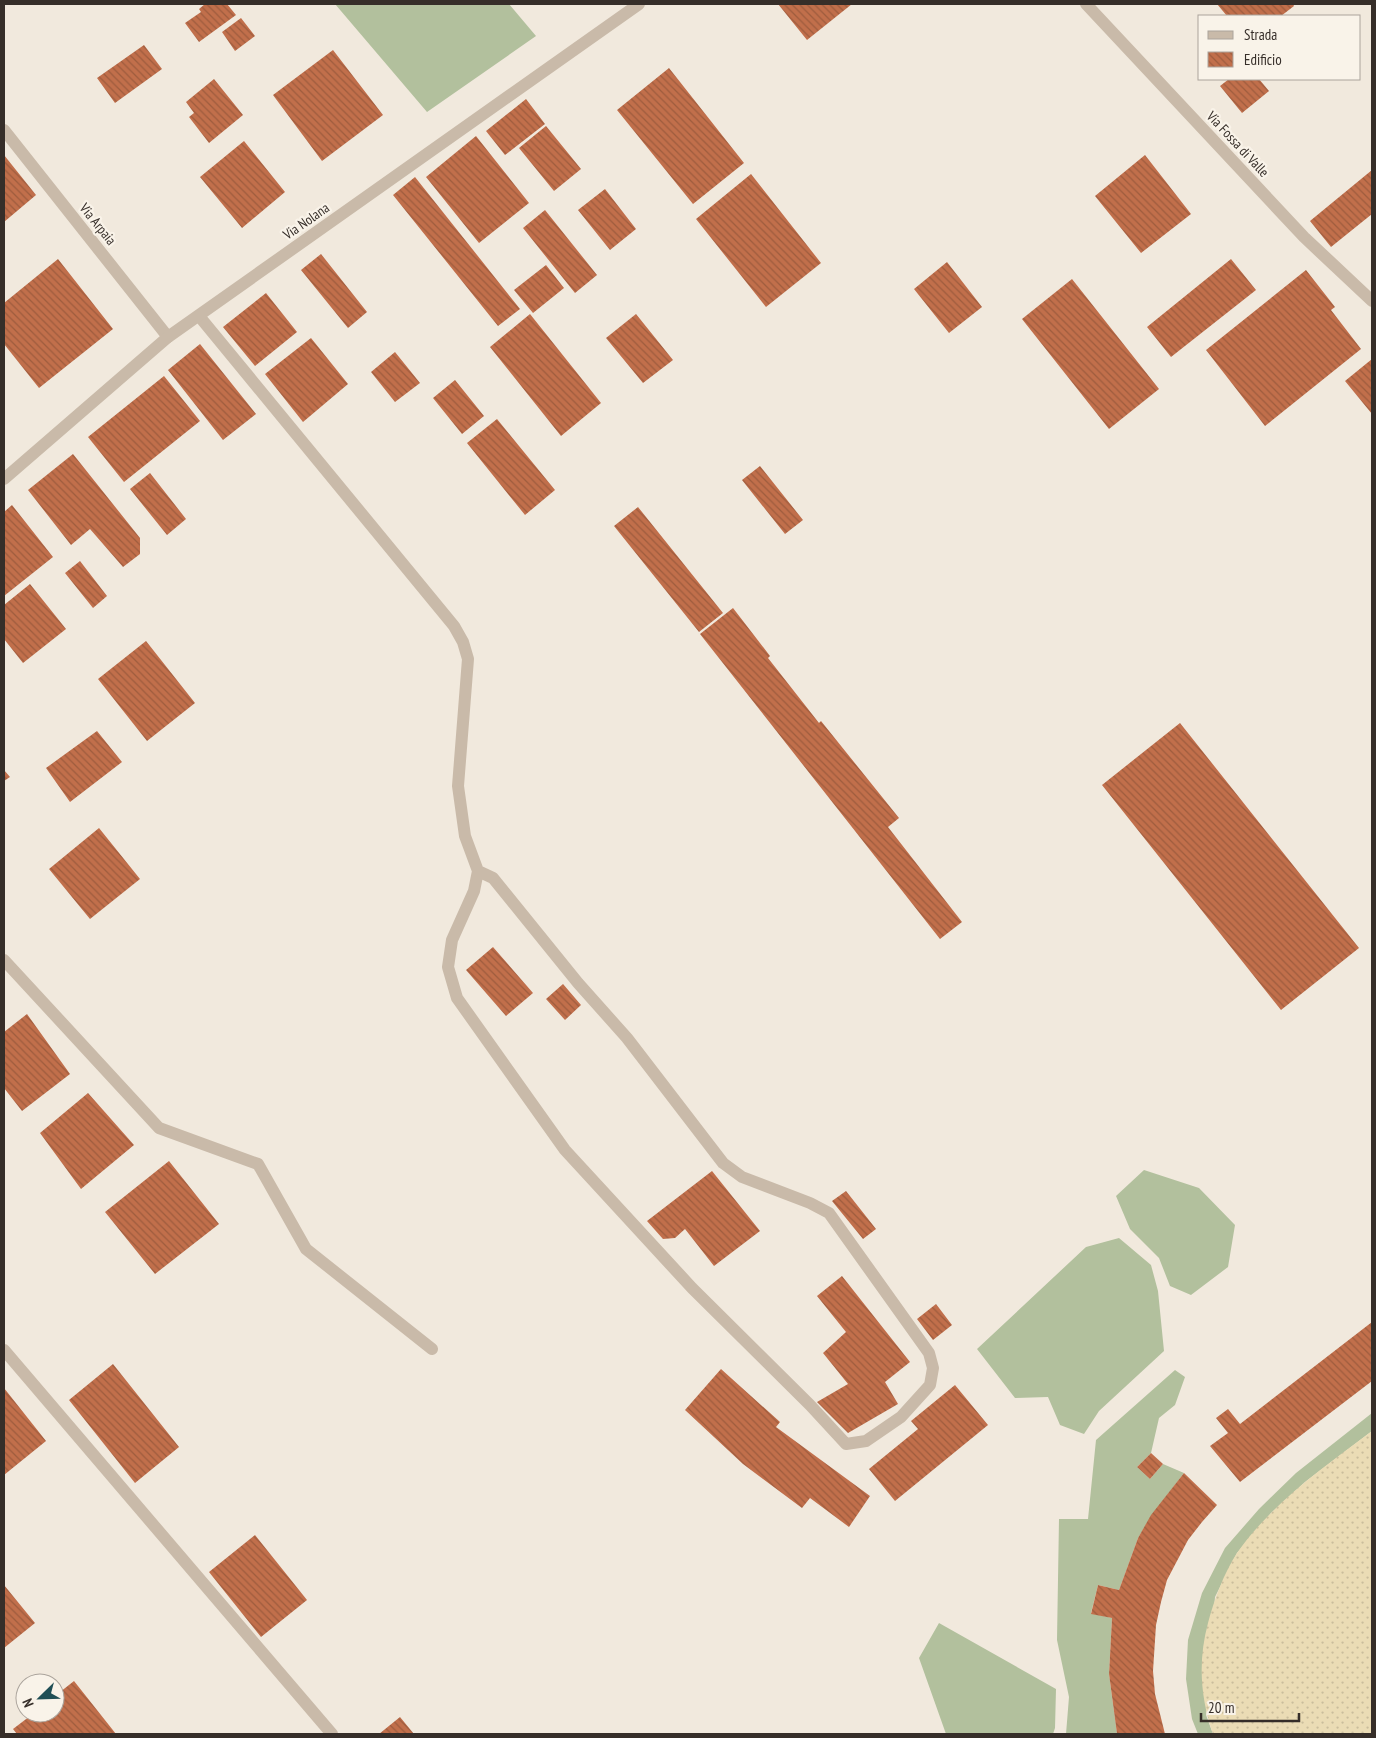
<svg xmlns="http://www.w3.org/2000/svg" width="1376" height="1738" viewBox="0 0 1376 1738" font-family="'PT Sans Narrow',sans-serif">
  <style>
    .grass { fill: #b2c09d }
    .sand { fill: url(#sand-dots) }
    .building { fill: url(#building-back-hatch) }
    .lines { fill: none; stroke-linecap: round; stroke-linejoin: round }
    .minor { stroke: #c9baa9; stroke-width: 12 }
    .tertiary { stroke: #c9baa9; stroke-width: 12 }
    .labels { text-anchor: middle; dominant-baseline: central; stroke-width: 4.5; stroke-linejoin: round; paint-order: stroke }
    .street-label { font-size: 14px; fill: #362e29; stroke: #f9f3e9 }
  </style>
  <defs>
    <pattern id="sand-dots" width="8" height="8" patternUnits="userSpaceOnUse" patternTransform="scale(1.25)"><rect width="8" height="8" fill="#ebdcb5"/><path d="M2 2h.1M6 6h.1" fill="none" stroke="#cabd9c" stroke-width="1.8" stroke-linecap="round"/></pattern>
    <pattern id="building-back-hatch" width="6" height="6" patternUnits="userSpaceOnUse" patternTransform="scale(1.25)"><rect width="6" height="6" fill="#c16f4b"/><path d="M-1 5l2 2M0 0l6 6M5-1l2 2" fill="none" stroke="#9e5c3e"/></pattern>
  </defs>
  <rect width="100%" height="100%" fill="#f1e9dd"/>
  <!-- grass -->
  <path class="grass" d="M335,4H509L536,36L427,112Z
    M1144,1170L1199,1188L1235,1225L1228,1267L1191,1295L1170,1286L1159,1258L1130,1229L1116,1196Z
    M1119,1238L1151,1265L1158,1291L1164,1351L1099,1411L1084,1434L1060,1425L1048,1397L1015,1398L977,1349L1086,1247Z
    M1175,1370L1185,1377L1175,1405L1159,1418L1151,1453L1137,1467L1150,1479L1163,1464L1184,1473L1152,1515L1138,1538L1119,1590L1098,1585L1091,1613L1112,1618L1109,1674L1117,1734H1066L1069,1697L1057,1640L1059,1519H1088L1096,1440Z
    M1372,1413V1431L1305,1482L1271,1513L1237,1553L1215,1597L1206,1715L1213,1734H1198L1192,1719L1186,1679L1188,1640L1202,1593L1225,1548L1259,1509L1296,1473Z
    M939,1623L1056,1689L1055,1728L1053,1734H946L919,1658Z"/>
  <!-- sand -->
  <path class="sand" d="M1372,1431V1734H1213C1200,1697 1198,1660 1208,1623C1214,1600 1224,1573 1237,1553C1272,1503 1324,1467 1372,1431Z"/>
  <!-- building -->
  <path class="building" d="M205,4H227L236,15L199,42L185,23L201,12L199,9Z
    M778,4H852L807,40Z
    M1217,4H1293L1294,6L1281,16H1227Z
    M241,18L255,36L235,51L222,32Z
    M144,45L162,69L115,103L97,78Z
    M333,50L383,115L322,161L273,95Z
    M669,68L744,163L693,204L617,110Z
    M214,79L243,115L209,143L189,117L194,113L186,102Z
    M1229,79H1259L1269,91L1242,113L1220,86Z
    M526,99L545,124L505,155L486,131Z
    M546,126L581,169L554,191L519,148Z
    M476,136L529,203L479,243L426,177Z
    M244,141L285,192L242,228L200,177Z
    M4,155L36,195L4,222Z
    M1145,155L1191,214L1141,253L1095,196Z
    M1372,170V214L1331,247L1310,221Z
    M751,174L821,263L766,307L696,219Z
    M415,177L520,309L498,326L393,195Z
    M605,189L636,229L610,250L578,210Z
    M545,210L597,275L575,293L523,228Z
    M321,254L367,312L348,328L301,270Z
    M58,259L113,329L39,388L4,344V303Z
    M1231,259L1256,290L1171,357L1147,327Z
    M947,262L982,307L949,333L914,289Z
    M546,265L564,288L533,313L514,290Z
    M1306,270L1335,307L1331,310L1361,349L1265,426L1206,350Z
    M1072,279L1159,389L1109,429L1022,319Z
    M266,293L297,332L255,366L223,327Z
    M530,314L601,403L561,436L490,347Z
    M636,314L673,360L643,383L606,338Z
    M311,338L348,384L303,422L265,374Z
    M200,344L256,414L223,440L168,370Z
    M395,352L420,383L395,402L371,372Z
    M1372,359V414L1345,381Z
    M164,376L200,421L124,482L88,437Z
    M455,380L484,416L462,434L433,398Z
    M497,419L555,490L525,515L467,443Z
    M73,454L140,538V554L123,567L90,529L71,545L28,490Z
    M760,466L803,520L785,534L742,480Z
    M150,473L186,519L167,535L130,489Z
    M12,505L53,557L4,596V512Z
    M638,507L723,613L699,632L614,526Z
    M80,561L107,596L93,608L65,573Z
    M30,584L66,629L23,663L4,639V605Z
    M733,608L770,656L768,658L819,723L821,721L899,818L888,827L962,922L940,939L700,634Z
    M146,641L195,703L147,741L98,679Z
    M1180,723L1359,948L1281,1010L1102,785Z
    M97,731L122,762L70,802L46,768Z
    M4,770L10,777L4,781Z
    M99,828L140,879L90,919L49,869Z
    M493,947L533,993L506,1016L466,970Z
    M563,984L581,1005L565,1020L546,999Z
    M27,1014L70,1074L22,1111L4,1088V1032Z
    M88,1093L134,1145L81,1189L40,1133Z
    M169,1161L219,1224L155,1274L105,1212Z
    M712,1171L760,1231L714,1266L685,1229L675,1238L663,1239L647,1221Z
    M846,1191L876,1229L863,1239L832,1201Z
    M842,1276L910,1362L885,1382L898,1404L848,1433L817,1402L848,1384L823,1353L846,1332L817,1296Z
    M936,1304L952,1325L933,1340L917,1319Z
    M1372,1322V1381L1240,1482L1210,1446L1228,1433L1216,1418L1228,1409L1240,1424Z
    M113,1364L179,1447L135,1483L69,1400Z
    M721,1369L780,1422L776,1427L870,1496L849,1527L810,1498L802,1508L743,1464L685,1410Z
    M955,1385L988,1425L895,1501L869,1469L918,1429L911,1421Z
    M4,1388L46,1441L4,1475Z
    M1151,1453L1163,1464L1150,1479L1137,1467Z
    M1184,1473L1217,1505L1202,1522L1188,1540L1167,1580L1161,1602L1156,1625L1153,1671L1155,1694L1165,1734H1117L1109,1674L1112,1618L1091,1614L1098,1585L1119,1590L1138,1538L1151,1515Z
    M255,1535L307,1600L261,1637L209,1572Z
    M4,1585L35,1623L4,1648Z
    M74,1681L116,1734H17L13,1729L34,1713H55V1696Z
    M400,1717L414,1734H379Z"/>
  <g class="lines">
    <!-- minor -->
    <path class="minor" d="M1086,4L1304,237L1372,301
      M4,130L168,337
      M199,316L454,626L463,642L468,659L458,786L465,836L478,871L474,891L452,940L448,967L457,998L565,1150L692,1288L810,1405L846,1444L866,1441L901,1417L930,1385L933,1368L929,1353L829,1213L810,1203L742,1177L723,1163L627,1038L578,983L493,878L478,871
      M4,960L159,1128L258,1164L306,1249L432,1349
      M4,1350L332,1734"/>
    <!-- tertiary -->
    <path class="tertiary" d="M4,479L168,337L639,4"/>
  </g>
  <g class="labels">
    <!-- street labels -->
    <g class="street-label">
      <text transform="translate(1238 144) rotate(47)">Via Fossa di Valle</text>
      <text transform="translate(306 221) rotate(-35)">Via Nolana</text>
      <text transform="translate(98 224) rotate(51)">Via Arpaia</text>
    </g>
  </g>
  <!-- border -->
  <rect width="1376" height="1738" fill="none" stroke="#362e29" stroke-width="10"/>
  <!-- legend -->
  <rect x="1198" y="15" width="162" height="65" fill="#f9f3e9" stroke="#aba49c"/>
  <rect x="1208" y="31" width="25" height="8" fill="#c9baa9" stroke="#aba49c"/>
  <text x="1244" y="40" font-size="15" fill="#362e29">Strada</text>
  <rect x="1208" y="52" width="25" height="15" fill="url(#building-back-hatch)" stroke="#aba49c"/>
  <text x="1244" y="65" font-size="15" fill="#362e29">Edificio</text>
  <!-- north arrow -->
  <g transform="translate(40 1698) rotate(247)"><circle r="24" fill="#f9f3e9" stroke="#aba49c"/>
  <path d="M0-4L9 19L0 12L-9 19Z" fill="#204f56"/>
  <text y="-8" font-size="14" font-weight="bold" text-anchor="middle" fill="#362e29">N</text>
  </g>
  <!-- scale -->
  <path d="M1201 1713v8h98v-8" fill="none" stroke="#362e29" stroke-width="2.5"/>
  <text x="1208" y="1713" font-size="15" fill="#362e29" stroke="#f9f3e9" stroke-width="4" paint-order="stroke">20 m</text>
</svg>
